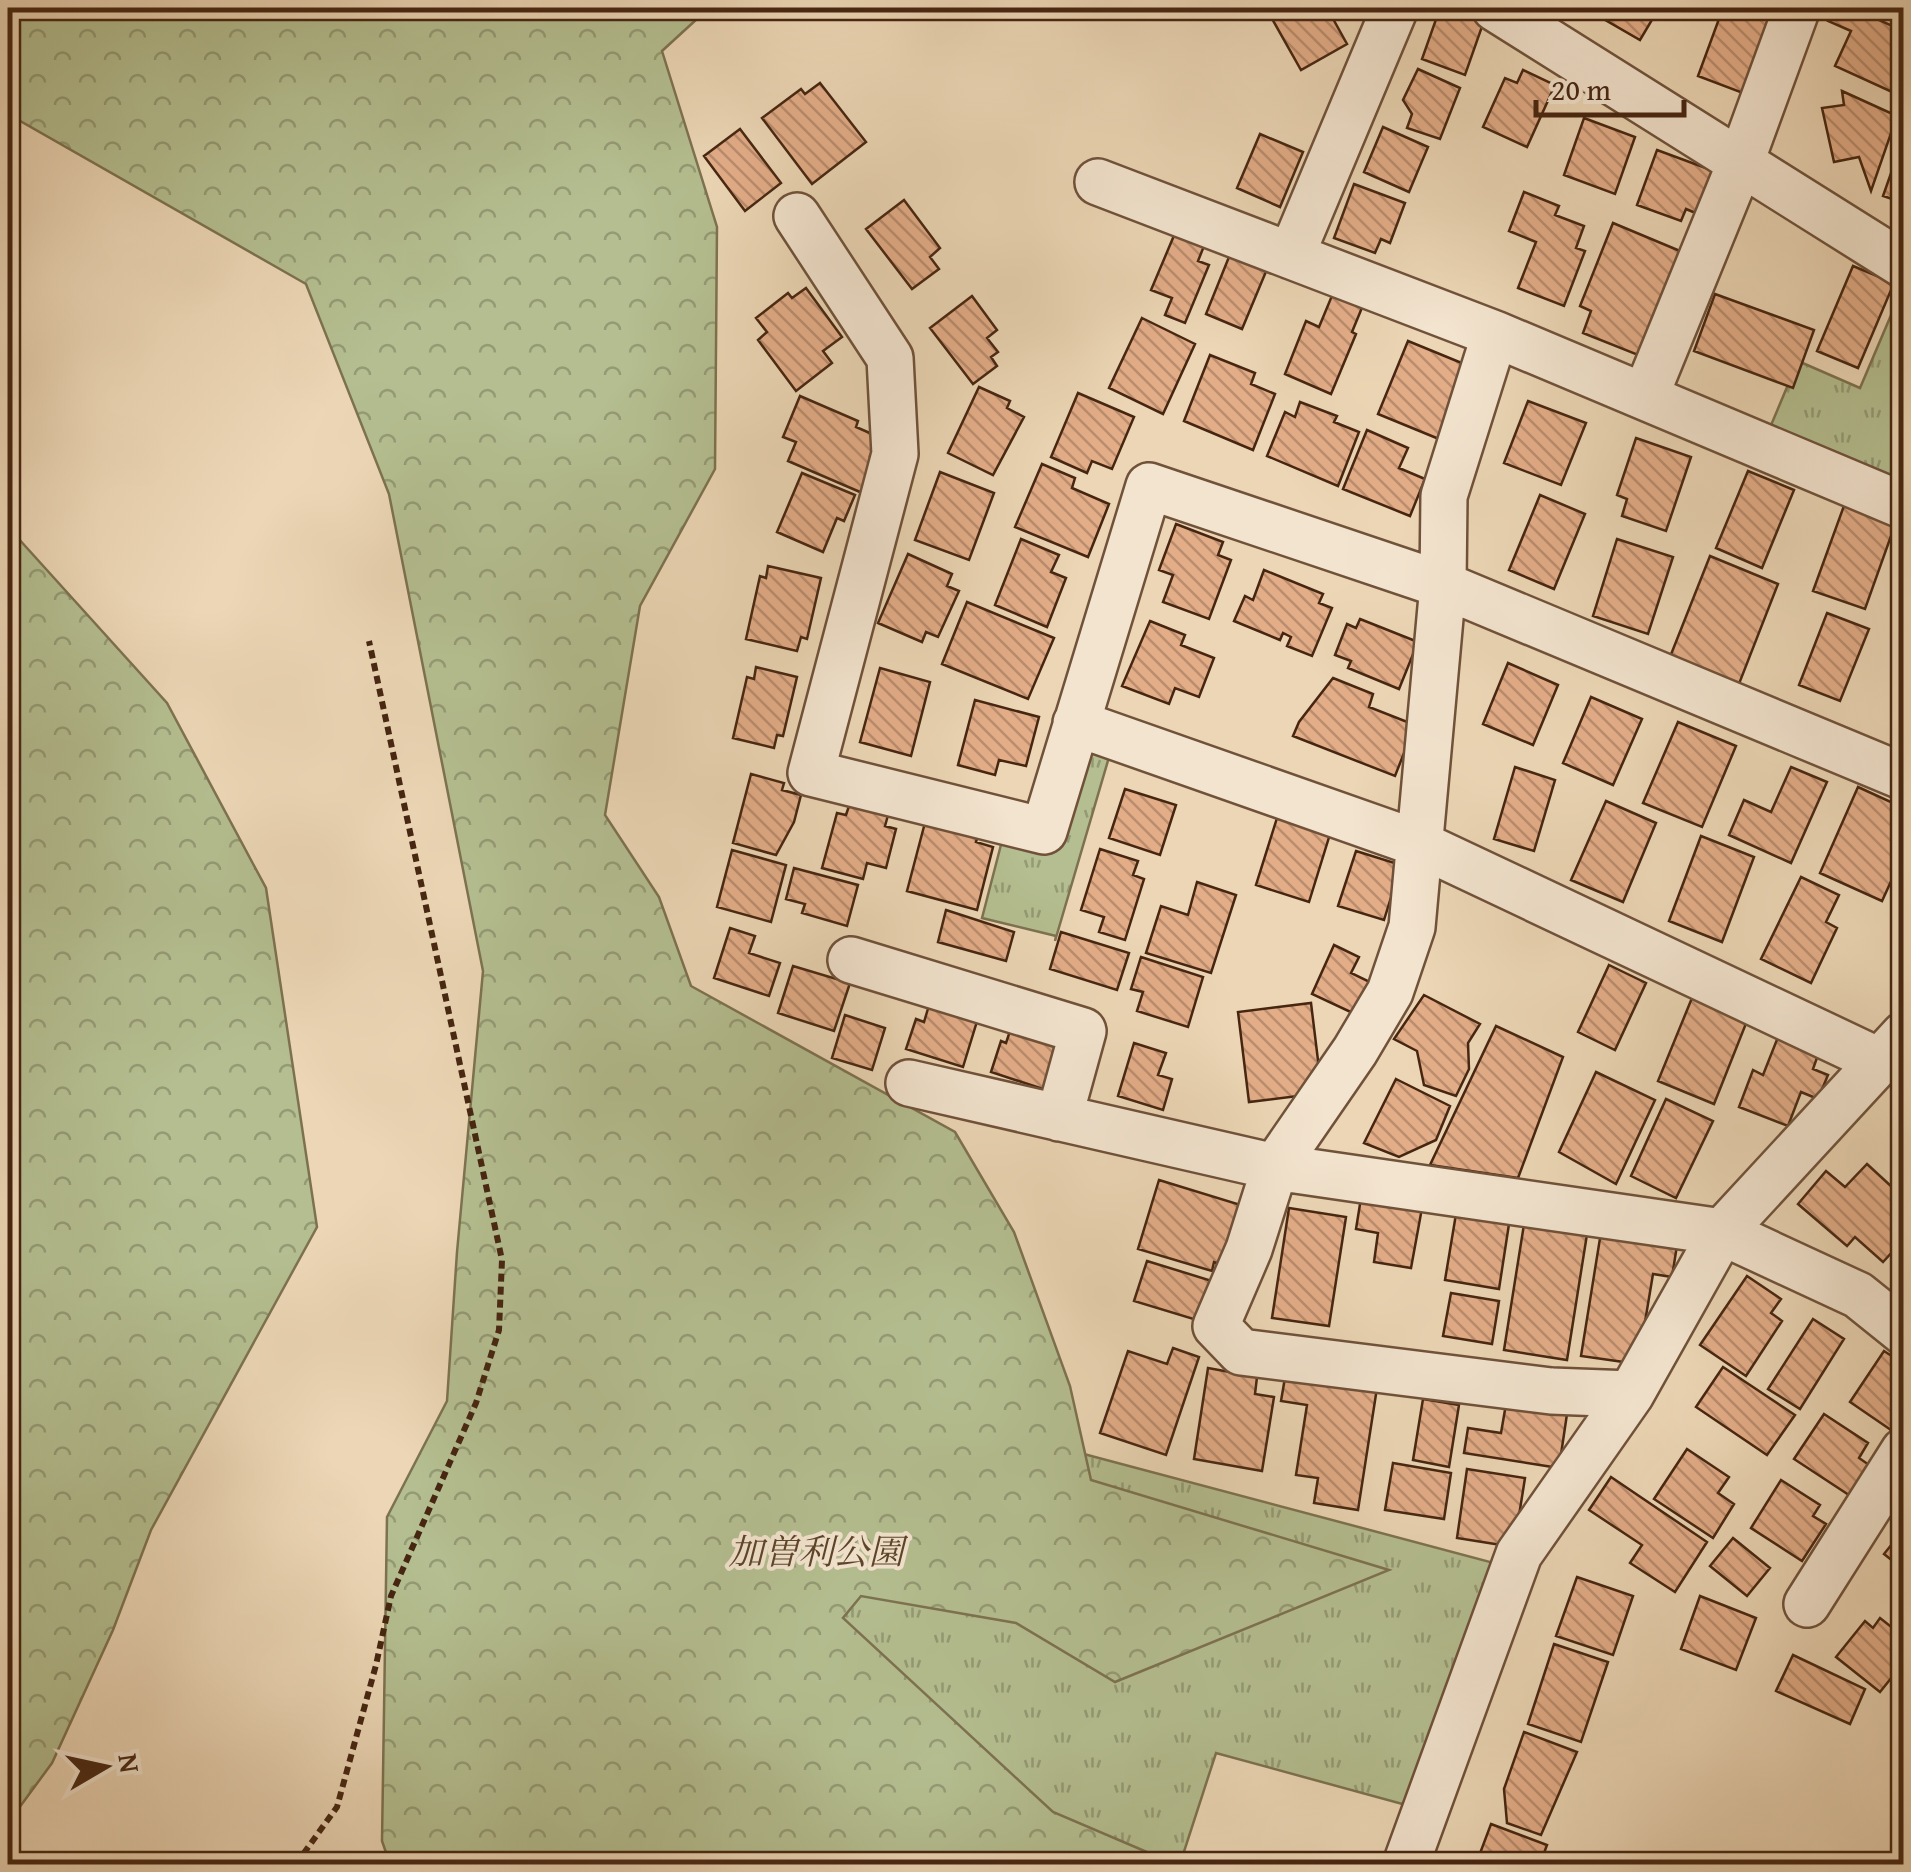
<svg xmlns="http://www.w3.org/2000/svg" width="1911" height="1872" viewBox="0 0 1911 1872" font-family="'Gentium Book Plus','Noto Serif JP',serif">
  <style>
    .grass { fill: url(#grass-tufts); stroke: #7d7250; stroke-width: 2.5 }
    .forest { fill: url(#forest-crowns); stroke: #7d7250; stroke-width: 2.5 }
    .building { fill: url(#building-back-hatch); stroke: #462611; stroke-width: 2.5 }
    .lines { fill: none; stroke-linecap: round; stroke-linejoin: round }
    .minor-casing { stroke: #70523a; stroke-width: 50 }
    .path { stroke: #462611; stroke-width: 6; stroke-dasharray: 8 5; stroke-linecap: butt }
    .minor { stroke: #f3e4cf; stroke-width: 45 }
    .labels { text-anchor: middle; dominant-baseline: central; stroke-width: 8; stroke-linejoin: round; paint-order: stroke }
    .park-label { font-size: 35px; font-style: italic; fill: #5c442a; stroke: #f3e4cf }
  </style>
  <defs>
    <pattern id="grass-tufts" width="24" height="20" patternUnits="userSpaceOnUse" patternTransform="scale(2.5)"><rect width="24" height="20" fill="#b4be90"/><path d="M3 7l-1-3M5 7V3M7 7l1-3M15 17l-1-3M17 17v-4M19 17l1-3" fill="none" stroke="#949a74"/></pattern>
    <pattern id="forest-crowns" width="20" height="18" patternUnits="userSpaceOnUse" patternTransform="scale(2.5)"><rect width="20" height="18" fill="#b4be90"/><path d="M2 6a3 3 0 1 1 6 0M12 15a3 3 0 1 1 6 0" fill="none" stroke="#949a74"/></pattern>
    <pattern id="building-back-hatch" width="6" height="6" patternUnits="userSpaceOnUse" patternTransform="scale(2.5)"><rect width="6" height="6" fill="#e3ad88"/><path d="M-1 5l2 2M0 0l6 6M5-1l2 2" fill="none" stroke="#ba8d6e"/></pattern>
  </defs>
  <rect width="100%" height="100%" fill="#ecd6b5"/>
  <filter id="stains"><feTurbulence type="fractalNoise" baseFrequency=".002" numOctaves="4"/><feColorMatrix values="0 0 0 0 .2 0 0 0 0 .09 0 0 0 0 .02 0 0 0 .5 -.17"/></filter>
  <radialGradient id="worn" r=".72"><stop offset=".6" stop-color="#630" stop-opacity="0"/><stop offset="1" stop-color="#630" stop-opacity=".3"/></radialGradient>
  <!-- grass -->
  <path class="grass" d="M1903,287L1904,288L1903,485L1769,430L1798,361L1860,388Z
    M1112,747L1055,941L1056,936L982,918L1003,837L1077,750Z
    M1065,1449L1494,1563L1406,1805L1216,1753L1180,1864H1139L552,1663Z"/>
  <!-- forest -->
  <path class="forest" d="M8,8H709L662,51L717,227L715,469L640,606L605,815L659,897L691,986L955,1132L1014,1232L1070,1386L1091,1480L1389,1570L1115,1682L1016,1623L861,1596L843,1618L1053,1812L1175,1864H390L382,1841L387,1517L447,1401L457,1252L483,971L389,494L306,284L8,114Z
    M8,527L167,703L266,888L317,1227L151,1530L113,1630L52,1763L8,1823Z"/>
  <!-- building -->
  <path class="building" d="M1266,8H1327L1347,44L1301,70Z
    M1440,8H1457L1485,18L1465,75L1422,59Z
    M1599,8H1659L1640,40L1595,14Z
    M1723,8H1765L1778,12L1748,95L1698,76Z
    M1835,8H1852L1904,31V90L1901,96L1835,66L1851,31L1828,21Z
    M1418,69L1460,88L1440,139L1407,128L1412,114L1403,100Z
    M1523,70L1555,85L1527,147L1483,127L1505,78L1517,83Z
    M820,83L866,142L812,184L762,118L801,89L805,94Z
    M1842,91L1897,116L1871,191L1859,157L1834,162L1822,108L1844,105Z
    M1584,118L1635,137L1615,194L1564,175Z
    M1383,127L1428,147L1409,192L1364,172Z
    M740,129L781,183L745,211L704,156Z
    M1260,134L1303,152L1280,207L1237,188Z
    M1903,139H1904V203L1883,196Z
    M1657,150L1714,171L1698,214L1686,209L1681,221L1637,205Z
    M1354,184L1405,203L1390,243L1381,239L1375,253L1334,238Z
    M1524,192L1559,206L1555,215L1584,226L1576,248L1585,251L1564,306L1518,288L1536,242L1509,231Z
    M904,200L940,248L930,257L939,269L912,289L866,229Z
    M1181,219L1210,231L1198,261L1209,265L1185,323L1165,315L1172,298L1151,290Z
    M1613,223L1680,251L1638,355L1583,333L1591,311L1580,306Z
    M1233,247L1270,262L1242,329L1206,314Z
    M1853,266L1894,283L1858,368L1817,351Z
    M1336,286L1366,298L1352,332L1356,334L1331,394L1285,374L1306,321L1319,327Z
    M806,288L842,337L823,351L832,363L796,391L758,340L767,332L756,318L788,293L792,298Z
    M1715,294L1814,330L1793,388L1694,351Z
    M972,296L997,330L987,338L998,352L991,357L997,366L973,384L930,328Z
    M1142,318L1195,344L1163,414L1109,388Z
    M1408,341L1469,366L1439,439L1378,414Z
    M1210,355L1255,373L1251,384L1275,394L1253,450L1184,421Z
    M979,387L1010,401L1007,408L1024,417L993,475L948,453Z
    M1078,393L1134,417L1112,469L1092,461L1087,473L1051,457Z
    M800,396L858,421L856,427L879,437L870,456L881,462L867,495L788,461L796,442L783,437Z
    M1528,401L1586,423L1561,485L1504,463Z
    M1300,402L1337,416L1334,422L1359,432L1338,486L1267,456L1285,412L1295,417Z
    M1367,430L1408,448L1399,468L1425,479L1410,516L1343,489Z
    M1636,438L1691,457L1666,531L1622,516L1627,499L1617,495Z
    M1042,464L1075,478L1072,488L1109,504L1088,557L1015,527Z
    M1748,471L1794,490L1762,568L1716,548Z
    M940,472L994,493L969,560L915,540Z
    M802,473L855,495L844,521L837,518L823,552L777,532Z
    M1540,495L1585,514L1554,589L1509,570Z
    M1845,503L1896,522L1865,609L1813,591Z
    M1176,524L1223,542L1218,555L1231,560L1209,619L1163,602L1173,575L1159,570Z
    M1021,539L1059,555L1051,572L1066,578L1047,627L995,605Z
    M1617,539L1673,557L1648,634L1593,616Z
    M908,554L952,574L947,586L959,591L938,637L926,632L922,642L878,623Z
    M1710,556L1778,584L1737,689L1668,662Z
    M768,566L821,578L807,639L801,637L797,651L746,639L760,576L766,578Z
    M1264,570L1323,594L1319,603L1332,608L1312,656L1287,646L1291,637L1283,633L1280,640L1234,621L1245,596L1253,600Z
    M967,602L1054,638L1028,699L942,664Z
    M1827,613L1869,629L1840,701L1799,685Z
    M1360,619L1418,642L1399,689L1348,668L1351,661L1335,655L1347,624L1356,628Z
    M1150,621L1185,635L1181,645L1214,658L1199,697L1175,688L1169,704L1122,686Z
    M1508,663L1558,685L1533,745L1483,724Z
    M756,667L797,677L783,736L777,735L774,748L733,738L747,677L754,679Z
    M880,668L930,682L911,756L860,742Z
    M1333,678L1373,694L1369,707L1415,725L1395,776L1293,736L1299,722Z
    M1591,697L1642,719L1613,785L1563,763Z
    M975,700L1039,717L1026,766L999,760L995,775L958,765Z
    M1678,722L1736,746L1702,827L1643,803Z
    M1515,767L1555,780L1534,851L1494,839Z
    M1791,767L1827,782L1791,863L1729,835L1744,800L1771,812Z
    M751,774L784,783L782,790L801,795L794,822L776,855L733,843Z
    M1858,787L1904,808V853L1882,901L1820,873Z
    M1125,789L1176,805L1160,855L1109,838Z
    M852,797L890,808L885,826L896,829L886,868L867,863L863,879L822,868L837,813L846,815Z
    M1606,801L1656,823L1623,902L1571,880Z
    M927,815L980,829L976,842L993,847L977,910L907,891Z
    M1277,818L1330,834L1309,902L1256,885Z
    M1701,836L1754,857L1722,942L1669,921Z
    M1100,849L1138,861L1133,875L1144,879L1125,940L1099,932L1104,917L1081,910Z
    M732,850L786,865L771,922L717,907Z
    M1356,851L1401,865L1384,920L1338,906Z
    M794,868L858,885L847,926L802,913L805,904L786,899Z
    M1801,877L1839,895L1826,922L1837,928L1811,983L1761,959Z
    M1197,882L1236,895L1211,973L1146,953L1161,906L1188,915Z
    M946,910L1014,932L1006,961L938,942Z
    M730,928L755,936L749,953L780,963L769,996L714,978Z
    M1061,932L1129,953L1117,990L1050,969Z
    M1334,945L1359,957L1351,973L1372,983L1357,1015L1312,994Z
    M1141,957L1203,977L1188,1027L1137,1011L1143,992L1131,989Z
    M1609,965L1646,983L1615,1050L1578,1032Z
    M793,966L850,983L834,1031L778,1013Z
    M1424,995L1480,1024L1468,1043L1469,1069L1456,1096L1424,1085L1417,1051L1394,1039Z
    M1692,998L1747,1021L1714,1104L1658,1081Z
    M930,1002L978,1018L963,1067L906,1049L916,1019L924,1022Z
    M1311,1003L1322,1093L1249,1102L1238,1012Z
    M845,1015L885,1028L872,1070L832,1058Z
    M1012,1025L1059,1040L1043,1089L991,1072L1001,1041L1006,1043Z
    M1496,1026L1563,1057L1518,1178L1430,1165Z
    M1778,1037L1819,1052L1813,1069L1828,1075L1818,1099L1801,1092L1788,1126L1739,1107L1753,1070L1763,1075Z
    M1134,1043L1166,1053L1158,1075L1172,1079L1163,1110L1118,1096Z
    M1596,1072L1655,1100L1616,1184L1559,1152Z
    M1396,1079L1450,1106L1436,1140L1399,1157L1364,1143Z
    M1666,1099L1713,1121L1676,1198L1631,1176Z
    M1867,1164L1893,1188L1896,1185L1904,1191V1239L1883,1262L1855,1237L1847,1246L1798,1204L1826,1171L1845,1187Z
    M1159,1180L1244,1206L1227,1266L1214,1262L1212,1271L1138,1249Z
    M1361,1198L1422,1208L1411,1268L1374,1262L1378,1233L1356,1229Z
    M1458,1202L1511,1211L1499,1289L1445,1280Z
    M1289,1208L1346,1217L1329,1326L1272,1318Z
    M1525,1218L1588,1228L1567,1360L1504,1350Z
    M1602,1226L1678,1239L1672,1277L1653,1274L1638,1364L1581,1356Z
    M1147,1261L1212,1281L1200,1321L1134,1301Z
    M1747,1276L1781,1299L1771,1313L1782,1321L1746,1376L1700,1345Z
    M1451,1293L1499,1301L1492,1344L1443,1336Z
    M1813,1319L1844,1339L1800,1409L1768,1389Z
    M1173,1348L1199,1357L1166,1455L1100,1433L1128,1351L1167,1364Z
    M1884,1351L1904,1364V1411L1891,1430L1850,1402Z
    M1288,1360L1379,1375L1358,1510L1314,1503L1318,1478L1296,1475L1307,1405L1281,1401Z
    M1723,1367L1795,1415L1767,1455L1696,1407Z
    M1208,1368L1257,1377L1255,1394L1274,1397L1262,1471L1194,1459Z
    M1423,1399L1459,1405L1449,1467L1413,1460Z
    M1506,1404L1567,1414L1559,1468L1464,1453L1468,1428L1501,1433Z
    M1824,1414L1868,1443L1859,1458L1872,1467L1852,1497L1794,1459Z
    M1687,1449L1729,1477L1718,1493L1734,1504L1713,1538L1654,1499Z
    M1393,1463L1451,1473L1444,1519L1385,1510Z
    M1467,1469L1525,1478L1514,1547L1457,1538Z
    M1611,1477L1707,1542L1675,1592L1630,1563L1642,1545L1589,1510Z
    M1781,1480L1820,1505L1813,1516L1826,1524L1802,1561L1751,1528Z
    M1904,1529V1570L1884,1554Z
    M1733,1538L1770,1568L1747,1596L1710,1566Z
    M1577,1577L1633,1596L1613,1655L1556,1636Z
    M1700,1596L1756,1618L1736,1670L1681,1649Z
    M1880,1618L1904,1637V1662L1880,1692L1836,1657L1865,1621L1873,1628Z
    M1554,1644L1608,1662L1581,1742L1528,1724Z
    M1793,1655L1865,1689L1850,1724L1776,1691Z
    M1524,1732L1577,1752L1541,1835L1507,1823L1504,1789Z
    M1491,1824L1547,1845L1540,1864H1476Z"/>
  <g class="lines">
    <defs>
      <path id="minor" d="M1495,8L1904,265
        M1098,182L1495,334L1904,506
        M797,216L890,358L895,454L811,773L1044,831L1149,486L1443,585L1904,777
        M1291,256L1395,8
        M1495,334L1444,496L1443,585L1412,927L1390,992L1355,1051L1275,1167L1249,1249L1216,1326L1241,1352L1551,1391L1631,1394
        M1645,397L1740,164L1797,8
        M1076,723L1417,843L1881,1062
        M851,960L1083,1031L1059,1118
        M909,1083L1275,1167L1722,1232L1858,1295L1904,1332
        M1807,1604L1904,1451
        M1406,1864L1519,1554L1631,1394L1722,1232L1904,1035"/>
    </defs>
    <!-- minor casing -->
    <use href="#minor" class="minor-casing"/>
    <!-- path -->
    <path class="path" d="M296,1864L337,1807L376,1665L391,1596L476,1403L499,1330L502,1260L369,641"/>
    <!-- minor -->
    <use href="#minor" class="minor"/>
  </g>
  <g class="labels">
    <!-- park labels -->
    <g class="park-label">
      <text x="816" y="1551">加曽利公園</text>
    </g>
  </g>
  <!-- margin -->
  <rect width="1911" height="1872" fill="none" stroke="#ecd6b5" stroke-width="40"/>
  <rect x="10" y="10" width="1891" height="1852" fill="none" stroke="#462611" stroke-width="5"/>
  <rect x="20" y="20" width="1871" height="1832" fill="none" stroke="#462611" stroke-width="2.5"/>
  <!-- north arrow -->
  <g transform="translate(105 1767) rotate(81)" stroke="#f3e4cf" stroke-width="8" paint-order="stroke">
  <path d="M0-8L18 38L0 25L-18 38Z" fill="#462611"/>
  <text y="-15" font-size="28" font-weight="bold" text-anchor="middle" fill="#462611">N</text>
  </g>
  <!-- scale -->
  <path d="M1536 100v15h148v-15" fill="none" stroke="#462611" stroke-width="5"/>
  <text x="1551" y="100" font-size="30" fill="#462611" stroke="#f3e4cf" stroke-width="8" paint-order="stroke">20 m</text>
  <rect width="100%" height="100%" filter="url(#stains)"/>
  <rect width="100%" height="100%" fill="url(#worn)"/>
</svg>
